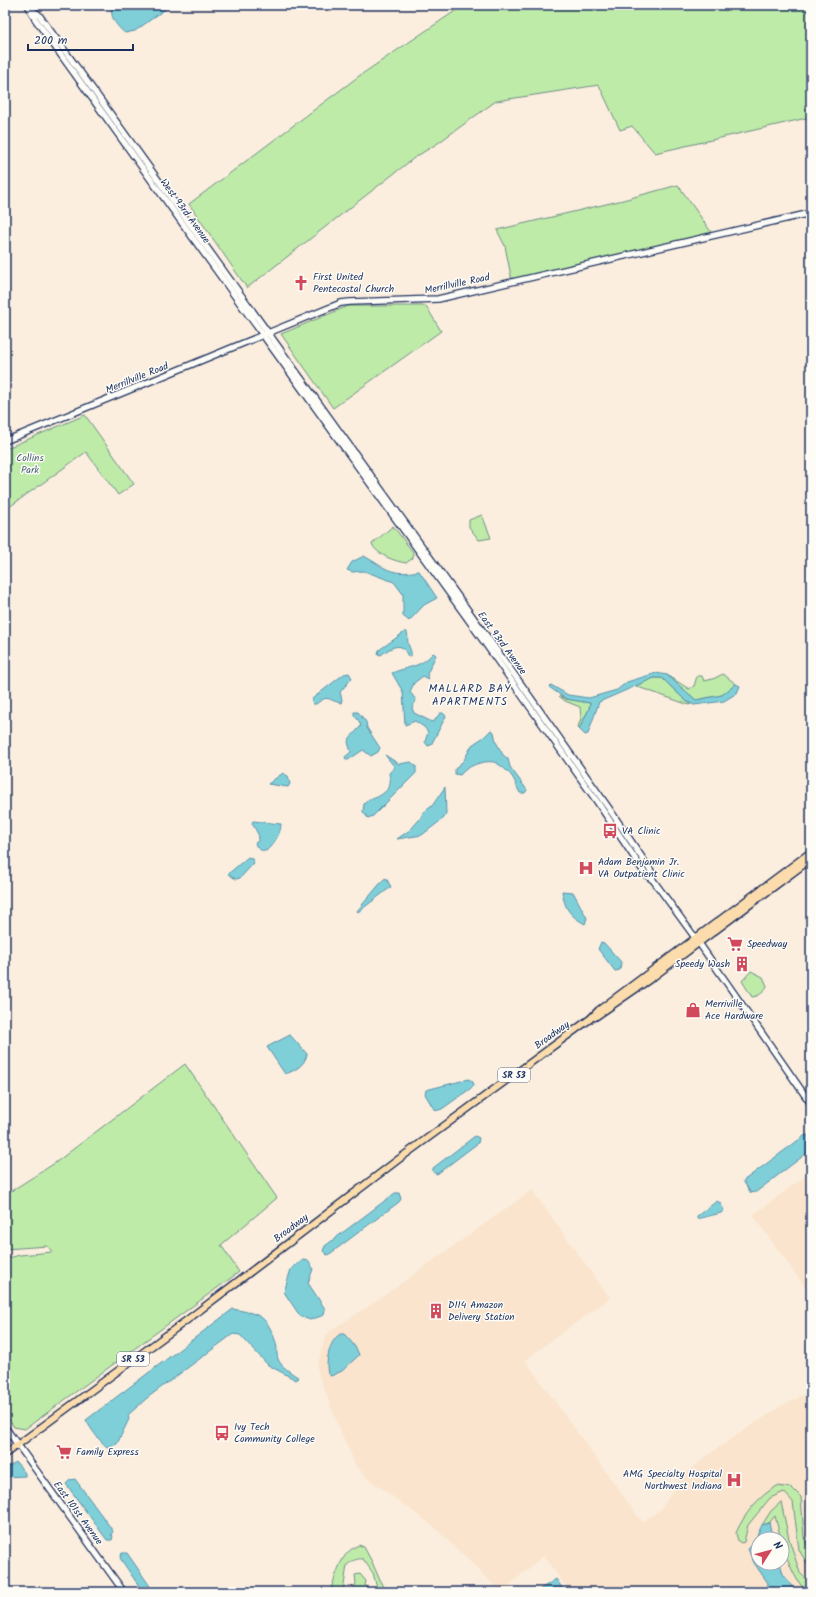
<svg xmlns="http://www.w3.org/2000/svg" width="816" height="1597" viewBox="0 0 816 1597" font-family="Kalam,sans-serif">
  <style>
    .built { fill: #fae4cd; fill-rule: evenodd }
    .green { fill: #bfeba9; stroke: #6d8d84 }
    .water { fill: #7fcfd9; stroke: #578fa8 }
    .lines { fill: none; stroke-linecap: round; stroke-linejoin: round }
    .secondary-casing { stroke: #1b2f5e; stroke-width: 8 }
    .primary-casing { stroke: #1b2f5e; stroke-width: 9 }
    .secondary { stroke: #fdfcf7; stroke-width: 5.5 }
    .primary { stroke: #fcdcac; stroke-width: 6 }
    .labels { text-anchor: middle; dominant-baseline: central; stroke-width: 3; stroke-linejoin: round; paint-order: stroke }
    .shield { fill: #fdfcf7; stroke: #5f6c8c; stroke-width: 1 }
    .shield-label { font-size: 9px; font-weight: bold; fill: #1b2f5e }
    .street-label { font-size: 10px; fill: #1b2f5e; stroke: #fdfcf7 }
    .poi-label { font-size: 10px; fill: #1b2f5e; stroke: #fdfcf7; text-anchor: start }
    .park-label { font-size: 10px; fill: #445e71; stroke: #fdfcf7 }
    .neighbourhood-label { font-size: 11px; letter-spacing: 1px; fill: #1b2f5e; stroke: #fdfcf7 }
  </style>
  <rect width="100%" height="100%" fill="#fbeede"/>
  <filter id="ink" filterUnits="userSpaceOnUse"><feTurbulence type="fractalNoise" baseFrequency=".025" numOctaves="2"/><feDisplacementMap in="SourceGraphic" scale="8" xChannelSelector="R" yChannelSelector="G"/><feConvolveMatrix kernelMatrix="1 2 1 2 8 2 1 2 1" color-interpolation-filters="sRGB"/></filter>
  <g filter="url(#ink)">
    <!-- built -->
    <path class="built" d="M811,1172V1292L807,1290L753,1215Z
      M532,1190L610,1298L525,1360L642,1522L661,1509L683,1475L715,1450L778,1408L811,1391V1592H570L543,1556L501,1592L433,1526L366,1477L355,1464L342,1435L319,1376L317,1366L326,1335L333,1329L375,1302ZM758,1539H782V1563H758Z"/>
    <!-- green -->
    <path class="green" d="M464,5H810L811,7V117L655,153L632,126L620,130L599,85L496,101L438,143L414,158L247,288L189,204L359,76Z
      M678,185L714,236L512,281L505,246L497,230L623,200Z
      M348,306H426L441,331L333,408L281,334Z
      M85,415L134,484L118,495L86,452L5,510V449Z
      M482,515L491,538L479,540L469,527V520Z
      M393,526L413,552V558L406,563C394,561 377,555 372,544Z
      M723,674L736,684L722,695L696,700L667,675L689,689L694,686L697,676H702L704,681L713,679Z
      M654,678H662L686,701L691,704L689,705L635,686Z
      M559,696L566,699L590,703L589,709L579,729L578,727L581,718L580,707L565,701Z
      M751,971L763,977L767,986C764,992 760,996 752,997L742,981Z
      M185,1064L277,1198L221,1245L239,1272L25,1429L14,1427L5,1414V1259L20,1255L52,1252L48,1246L5,1249V1195L55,1163Z
      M777,1486L792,1488L801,1497L804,1537L811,1554V1570L799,1550L793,1502L784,1492L770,1498L748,1525L744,1542L741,1543L738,1541L736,1533C744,1514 759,1496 777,1486Z
      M781,1502L789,1539L800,1573L809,1582L811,1581V1591L809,1592C791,1583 780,1535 775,1516L769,1523L762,1525L771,1511Z
      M359,1545L364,1547L372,1562L385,1592H378L373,1573L363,1559C357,1558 352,1561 347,1565L343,1592H332L331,1588C338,1571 341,1552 359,1545Z
      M360,1574L366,1581L365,1585L371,1592H353L356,1583L355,1575Z"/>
    <!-- water -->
    <path class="water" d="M113,5H171L135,31L125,33C117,27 108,15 113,5Z
      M364,556C387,569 391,576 419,571L437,598L424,605L409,621L403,616V594L394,582L364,571L352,572L347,570L352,562Z
      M406,631C409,635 407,638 408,643C409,648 412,651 411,656H408C406,654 405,649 403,648C396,643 386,651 381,655L378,654L379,650Z
      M433,653L436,655L427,674L429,679L423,676L414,683L410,692L416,700L412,708L414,713L432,722L435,720L440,713H443L446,716L431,745L428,746L425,742L428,732L424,727L415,721L405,725L403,692L392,673C409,666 420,668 433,653Z
      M349,673L352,678L340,692L342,700L341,703C327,700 329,694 316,704H313L312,701V699L344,674Z
      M656,673L667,675L696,700L722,695L736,684L740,686L737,693L724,701L694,705L686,701L662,678H654L599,702L588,734L585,735L579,729L589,709L590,703L566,699L549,687L551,685L568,695L589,698L617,690L627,682Z
      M354,712H358L366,722L367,728L380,748L378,752L371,756L363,750L348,760H346L345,757L351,752L348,742L349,739L361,726L359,721L354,715Z
      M491,730L494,732L496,742L503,755L508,759L510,767L527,790L525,793H520C517,788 516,783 513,778C510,773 500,764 494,762C483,760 467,766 460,775L455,774V769L464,760L472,745L484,737Z
      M385,755L399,764L411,762L416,766V773L373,816L368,818L363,812L364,804L369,799C375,800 390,791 390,783C391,780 389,776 389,773L394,768V766Z
      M283,773L288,776L290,784L288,787L268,784Z
      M445,787L446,814L444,818L422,835L397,839L410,830L420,819L423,813L432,806Z
      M253,821L281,824C281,834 273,845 266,851C261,851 256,848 255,843L258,841L259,836L252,823Z
      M248,857L252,859L254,863L240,878L236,879L228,874Z
      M386,878L391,887L358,912L357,911L384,879Z
      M562,891L573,892L587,918L585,924C569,915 565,909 562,891Z
      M601,942L604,943L621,962L620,970L615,971L598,949Z
      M290,1035L307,1054C305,1065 295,1071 285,1074L267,1047Z
      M469,1079L473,1082L474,1086L442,1109L435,1111L425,1094L426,1090Z
      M807,1135L811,1138V1150L756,1192L751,1193L743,1181L804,1136Z
      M475,1136L479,1138L478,1143L437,1174L433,1172V1168Z
      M395,1193H399L401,1199L399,1202L331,1253L327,1255L323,1251L325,1246Z
      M717,1201L720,1203L724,1210L721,1213L697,1219V1216Z
      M303,1260L309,1261L313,1269L308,1283L325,1309L324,1315L310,1320L300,1316L284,1292L291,1269Z
      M233,1309C258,1314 266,1314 275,1340C278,1346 276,1353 278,1359C281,1367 292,1373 299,1378L296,1380L268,1365L240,1335L233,1334L147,1398L128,1415L129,1419L117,1444L107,1447C98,1439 92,1431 86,1420Z
      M340,1334H344C350,1340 357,1348 359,1355L342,1371L331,1376L328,1374C325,1362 329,1341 340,1334Z
      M16,1462L25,1473V1476L5,1477V1469Z
      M75,1479L113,1531L111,1535L113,1536L112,1540H107L66,1484L70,1480Z
      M769,1523L773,1539H758V1563H780L783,1574L796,1592H767L768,1583L754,1563L748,1549L753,1544L762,1525Z
      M122,1553H127L154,1592H144L141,1589L120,1558Z
      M556,1579L565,1592H536Z"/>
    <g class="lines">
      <defs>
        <path id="secondary" d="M28,5L35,19L470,622L598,803L646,875L653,880L699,943L811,1104
          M31,9L39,15L97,95L521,684L608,807L651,871L653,880
          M5,441L341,303L350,302L438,299L811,213
          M5,1427L124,1592"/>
        <path id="primary" d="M595,1017L653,977L811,859
          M5,1454L187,1320L399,1159L590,1019L599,1010L811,852"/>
      </defs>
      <!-- secondary casing -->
      <use href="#secondary" class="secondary-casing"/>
      <!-- primary casing -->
      <use href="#primary" class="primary-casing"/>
      <!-- secondary -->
      <use href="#secondary" class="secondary"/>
      <!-- primary -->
      <use href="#primary" class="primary"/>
    </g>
  </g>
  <!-- icons -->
  <defs>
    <symbol id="church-bare" viewBox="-9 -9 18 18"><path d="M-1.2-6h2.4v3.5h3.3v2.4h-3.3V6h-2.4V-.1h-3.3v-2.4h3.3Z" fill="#d1495b" stroke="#fdfcf7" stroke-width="2.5" paint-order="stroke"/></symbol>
    <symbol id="bus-bare" viewBox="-9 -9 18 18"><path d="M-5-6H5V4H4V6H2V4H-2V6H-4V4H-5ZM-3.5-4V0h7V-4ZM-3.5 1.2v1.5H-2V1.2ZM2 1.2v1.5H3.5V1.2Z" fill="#d1495b" stroke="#fdfcf7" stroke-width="2.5" paint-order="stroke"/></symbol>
    <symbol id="hospital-bare" viewBox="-9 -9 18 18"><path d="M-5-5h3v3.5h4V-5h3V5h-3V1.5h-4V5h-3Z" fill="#d1495b" stroke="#fdfcf7" stroke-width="2.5" paint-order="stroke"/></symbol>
    <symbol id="supermarket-bare" viewBox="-9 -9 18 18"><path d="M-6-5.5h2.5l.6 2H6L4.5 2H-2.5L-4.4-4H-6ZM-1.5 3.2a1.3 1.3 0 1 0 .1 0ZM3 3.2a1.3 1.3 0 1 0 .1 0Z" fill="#d1495b" stroke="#fdfcf7" stroke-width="2.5" paint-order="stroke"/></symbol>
    <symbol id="building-bare" viewBox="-9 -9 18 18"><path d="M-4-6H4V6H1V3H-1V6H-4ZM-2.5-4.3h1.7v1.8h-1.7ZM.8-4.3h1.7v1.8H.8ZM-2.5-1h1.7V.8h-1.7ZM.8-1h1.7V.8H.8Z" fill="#d1495b" stroke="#fdfcf7" stroke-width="2.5" paint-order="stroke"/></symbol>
    <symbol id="shop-bare" viewBox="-9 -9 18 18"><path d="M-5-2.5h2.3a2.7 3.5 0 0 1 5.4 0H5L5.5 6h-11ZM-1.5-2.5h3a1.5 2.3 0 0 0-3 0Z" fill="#d1495b" stroke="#fdfcf7" stroke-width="2.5" paint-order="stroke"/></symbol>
  </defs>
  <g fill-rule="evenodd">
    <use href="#church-bare" x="290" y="272" width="22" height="22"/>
    <use href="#bus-bare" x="599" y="820" width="22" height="22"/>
    <use href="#hospital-bare" x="575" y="857" width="22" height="22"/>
    <use href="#supermarket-bare" x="724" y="933" width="22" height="22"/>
    <use href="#building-bare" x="731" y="953" width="22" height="22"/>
    <use href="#shop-bare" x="682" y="999" width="22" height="22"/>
    <use href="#building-bare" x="425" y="1300" width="22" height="22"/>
    <use href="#bus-bare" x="211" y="1422" width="22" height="22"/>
    <use href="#supermarket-bare" x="53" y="1441" width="22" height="22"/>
    <use href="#hospital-bare" x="723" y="1469" width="22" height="22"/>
  </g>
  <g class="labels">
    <!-- shield labels -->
    <g class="shield">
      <rect x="498" y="1068" width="32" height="14" rx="3"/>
      <rect x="117" y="1352" width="32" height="14" rx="3"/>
    </g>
    <g class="shield-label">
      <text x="514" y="1075">SR 53</text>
      <text x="133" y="1359">SR 53</text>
    </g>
    <!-- street labels -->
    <g class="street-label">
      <text transform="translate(185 211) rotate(54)">West 93rd Avenue</text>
      <text transform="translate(457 284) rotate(-12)">Merrillville Road</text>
      <text transform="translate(137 378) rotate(-22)">Merrillville Road</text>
      <text transform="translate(502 643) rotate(54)">East 93rd Avenue</text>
      <text transform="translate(552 1035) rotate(-36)">Broadway</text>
      <text transform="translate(291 1228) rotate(-37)">Broadway</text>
      <text transform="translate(78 1513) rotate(54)">East 101st Avenue</text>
    </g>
    <!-- poi labels -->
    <g class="poi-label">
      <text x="313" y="277">First United<tspan x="313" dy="12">Pentecostal Church</tspan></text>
      <text x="622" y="831">VA Clinic</text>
      <text x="598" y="862">Adam Benjamin Jr.<tspan x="598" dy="12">VA Outpatient Clinic</tspan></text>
      <text x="747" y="944">Speedway</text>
      <text x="730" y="964" text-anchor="end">Speedy Wash</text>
      <text x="705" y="1004">Merriville<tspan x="705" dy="12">Ace Hardware</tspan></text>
      <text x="448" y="1305">DII4 Amazon<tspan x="448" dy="12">Delivery Station</tspan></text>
      <text x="234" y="1427">Ivy Tech<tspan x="234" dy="12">Community College</tspan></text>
      <text x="76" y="1452">Family Express</text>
      <text x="722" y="1474" text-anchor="end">AMG Specialty Hospital<tspan x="722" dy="12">Northwest Indiana</tspan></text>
    </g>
    <!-- park labels -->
    <g class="park-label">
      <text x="30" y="458">Collins<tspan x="30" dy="12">Park</tspan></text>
    </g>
    <!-- neighbourhood labels -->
    <g class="neighbourhood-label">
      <text x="470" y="689">MALLARD BAY<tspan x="470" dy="13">APARTMENTS</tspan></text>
    </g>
  </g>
  <!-- margin -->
  <rect width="816" height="1597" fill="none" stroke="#fdfcf7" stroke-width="20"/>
  <rect x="10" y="10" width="796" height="1577" fill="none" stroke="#1b2f5e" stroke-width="1.5" filter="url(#ink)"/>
  <!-- north arrow -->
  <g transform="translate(770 1551) rotate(54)"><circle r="19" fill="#fdfcf7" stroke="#a3aaba"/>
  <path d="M0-3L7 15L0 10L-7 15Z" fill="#d1495b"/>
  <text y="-6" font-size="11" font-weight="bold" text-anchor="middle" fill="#1b2f5e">N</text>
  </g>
  <!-- scale -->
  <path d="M28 44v6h105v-6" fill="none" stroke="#1b2f5e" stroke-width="2"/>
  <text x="34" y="44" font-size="12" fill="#1b2f5e" stroke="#fdfcf7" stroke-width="3" paint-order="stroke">200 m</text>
</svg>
